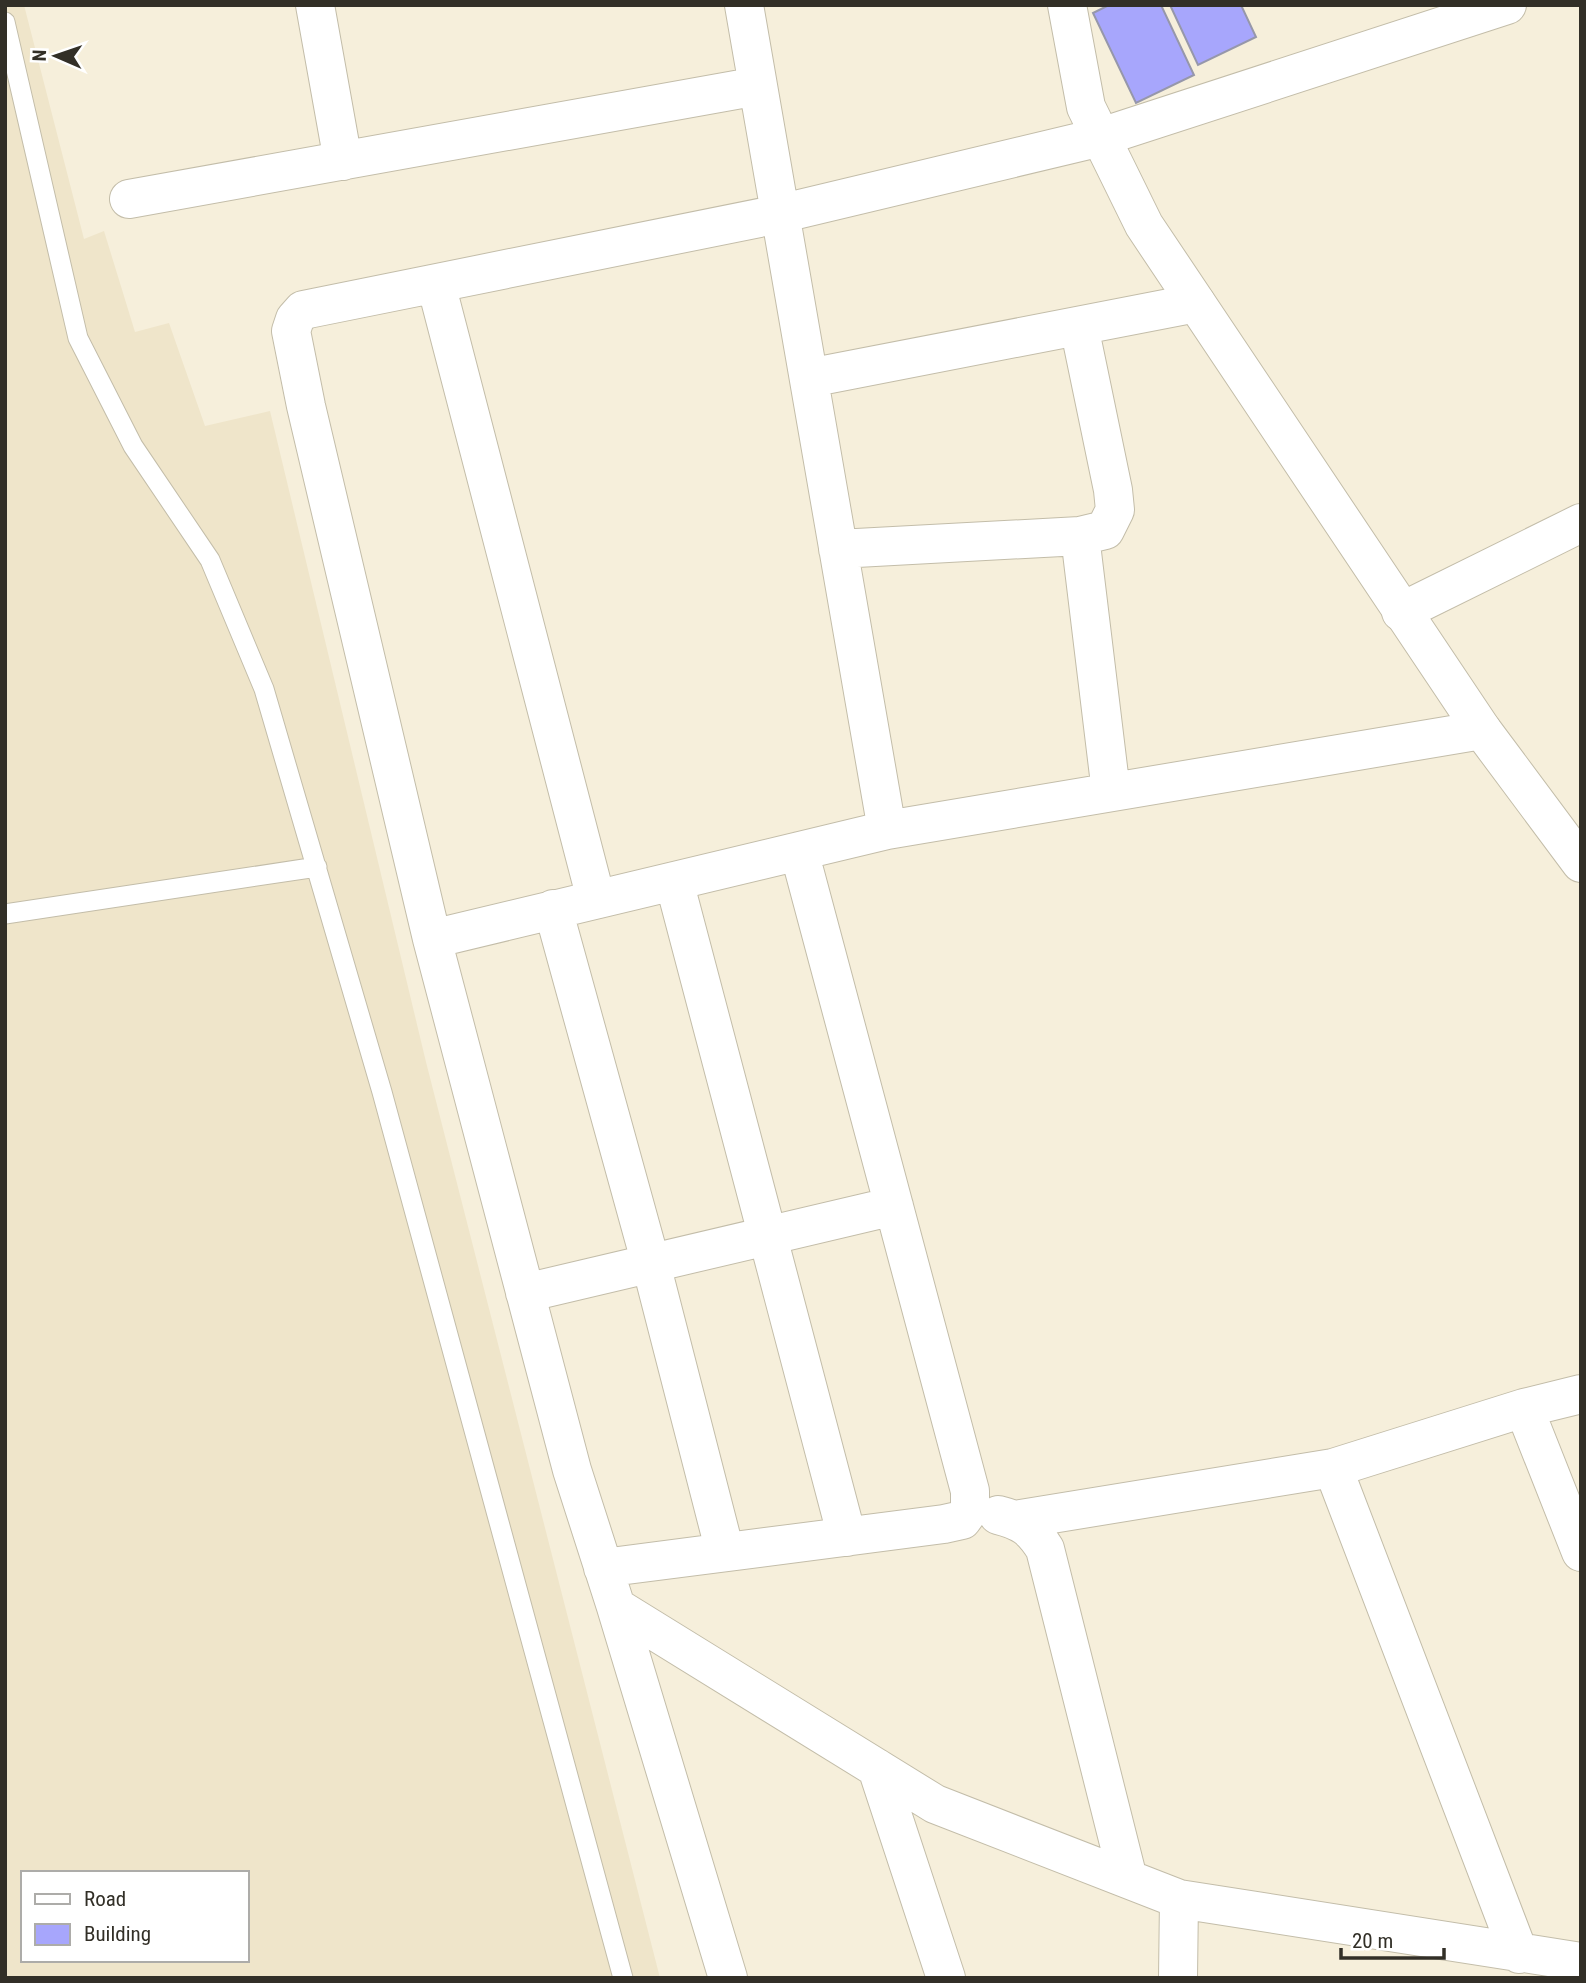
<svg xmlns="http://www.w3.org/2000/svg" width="1586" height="1983" viewBox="0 0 1586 1983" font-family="'Roboto Condensed',sans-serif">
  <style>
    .built { fill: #efe5ca; fill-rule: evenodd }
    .building { fill: #a7a6fc; stroke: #9697aa; stroke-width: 2 }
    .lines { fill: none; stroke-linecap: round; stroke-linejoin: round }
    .lane-casing { stroke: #c3bda9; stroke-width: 21 }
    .street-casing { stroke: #c3bda9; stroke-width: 40 }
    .secondary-casing { stroke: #c3bda9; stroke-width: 40 }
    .lane { stroke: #fff; stroke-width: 19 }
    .street { stroke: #fff; stroke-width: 38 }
    .secondary { stroke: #fff; stroke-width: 38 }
  </style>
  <rect width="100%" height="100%" fill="#f6efdb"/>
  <!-- built -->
  <path class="built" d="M5,5H24L84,239L104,231L135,332L169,323L205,426L270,411L426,1062L660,1978H5ZM23,1873H247V1960H23Z"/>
  <!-- building -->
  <path class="building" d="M1109,5H1161L1194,75L1136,103L1093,13Z
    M1170,5H1241L1256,37L1198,65Z"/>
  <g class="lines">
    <defs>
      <path id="lane" d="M5,22L78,338L133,446L210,560L264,689L382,1092L623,1978
        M5,914L317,867"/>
      <path id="street" d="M315,5L343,161
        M744,5L887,830
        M1507,5L1101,137L779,214L303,310L295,319L291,331L306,406L432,939L572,1470L616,1607L935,1804L1179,1899L1581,1962
        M129,199L758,86
        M436,284L596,899
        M809,378L1196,303
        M1080,536L1111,792
        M838,549L1080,536L1105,530L1115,510L1113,490L1079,326
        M1401,612L1581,523
        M674,881L847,1537
        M553,909L651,1264L725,1552
        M432,939L887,830L1482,730
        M525,1293L894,1206
        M1524,1408L1581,1552
        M1333,1468L1519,1954
        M998,1515C1022,1521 1032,1528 1045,1549L1128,1879
        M1015,1520L1333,1468L1524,1408L1581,1394
        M603,1568L944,1524L962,1520L970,1509V1491L799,851
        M616,1607L728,1978
        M877,1768L946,1978
        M1178,1978L1179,1899"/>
      <path id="secondary" d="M1067,5L1086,107L1144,225L1482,730L1581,863"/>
    </defs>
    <!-- lane casing -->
    <use href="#lane" class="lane-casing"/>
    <!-- street casing -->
    <use href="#street" class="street-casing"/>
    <!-- secondary casing -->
    <use href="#secondary" class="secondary-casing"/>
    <!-- lane -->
    <use href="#lane" class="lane"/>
    <!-- street -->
    <use href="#street" class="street"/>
    <!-- secondary -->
    <use href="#secondary" class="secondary"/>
  </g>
  <!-- border -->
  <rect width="1586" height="1983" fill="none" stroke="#322f27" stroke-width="14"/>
  <!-- legend -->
  <rect x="21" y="1871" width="228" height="91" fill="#ffffff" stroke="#adaca9" stroke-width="2"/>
  <rect x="35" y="1894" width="35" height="10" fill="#ffffff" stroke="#adaca9" stroke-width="2"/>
  <text x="84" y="1906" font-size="21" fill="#322f27">Road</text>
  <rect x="35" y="1924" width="35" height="21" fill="#a7a6fc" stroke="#adaca9" stroke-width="2"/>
  <text x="84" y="1941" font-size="21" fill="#322f27">Building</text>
  <!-- north arrow -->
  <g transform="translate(56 56) rotate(272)" stroke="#ffffff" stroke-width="5" paint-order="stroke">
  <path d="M0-5L12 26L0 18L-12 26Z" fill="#322f27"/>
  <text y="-10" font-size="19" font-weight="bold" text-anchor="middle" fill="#322f27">N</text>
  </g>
  <!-- scale -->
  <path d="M1341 1948v10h103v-10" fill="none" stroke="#322f27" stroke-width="3.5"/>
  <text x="1352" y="1948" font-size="21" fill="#322f27" stroke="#ffffff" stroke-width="5" paint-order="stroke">20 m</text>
</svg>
